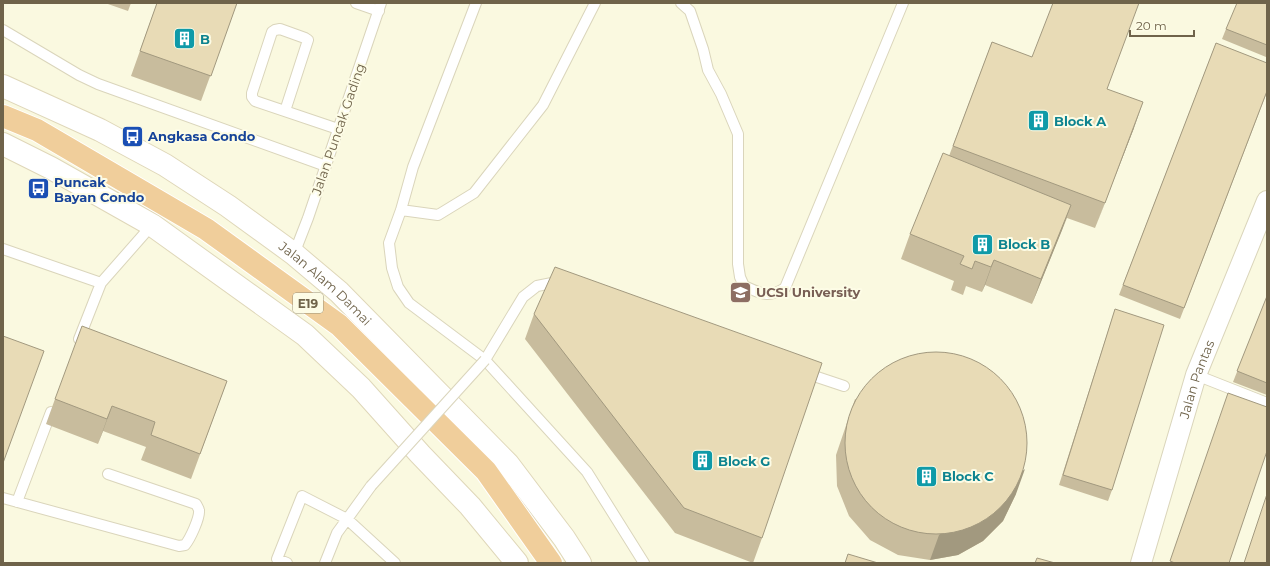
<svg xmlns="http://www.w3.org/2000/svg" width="1270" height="566" viewBox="0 0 1270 566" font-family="Montserrat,sans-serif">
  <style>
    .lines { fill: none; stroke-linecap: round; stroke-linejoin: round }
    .lane-casing { stroke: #dad5bb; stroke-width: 12 }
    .street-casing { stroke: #dad5bb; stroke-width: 22 }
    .secondary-casing { stroke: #dfd7b9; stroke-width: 24 }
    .highway-casing { stroke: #fff; stroke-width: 24 }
    .lane { stroke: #fff; stroke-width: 10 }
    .street { stroke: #fff; stroke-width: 20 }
    .secondary { stroke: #fff; stroke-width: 22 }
    .highway { stroke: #f0ce9b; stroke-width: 22 }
    .lane-bridge-casing { stroke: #dad5bb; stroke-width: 12; stroke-linecap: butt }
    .lane-bridge { stroke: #fff; stroke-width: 10 }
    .wall { fill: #c8bc9d }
    .shaded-wall { fill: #a2997f }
    .building { fill: #e8dbb6; stroke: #a2997f }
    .labels { text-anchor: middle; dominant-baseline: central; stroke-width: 4; stroke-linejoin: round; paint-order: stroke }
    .shield { fill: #fdfce6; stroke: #9a9179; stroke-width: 1 }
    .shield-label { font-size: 12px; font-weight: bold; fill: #6f634a }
    .culture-label { font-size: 13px; font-weight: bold; fill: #0d838f; stroke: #fdfce6; text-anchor: start }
    .street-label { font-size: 13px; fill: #6f634a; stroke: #fdfce6 }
    .transit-label { font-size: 13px; font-weight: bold; fill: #164399; stroke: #fdfce6; text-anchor: start }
    .education-label { font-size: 13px; font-weight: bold; fill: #785e54; stroke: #fdfce6; text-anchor: start }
  </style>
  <rect width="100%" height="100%" fill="#faf9e0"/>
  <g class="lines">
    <defs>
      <path id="lane" d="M356,3L379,11
        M476,3L413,167L401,210L389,243L392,268L398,287L409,303L485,360L587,472L644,563
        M681,3L690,11L703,49L708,70L721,94L738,134V264L740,277L744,286C761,293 767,299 785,288L903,3
        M3,30L79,75L98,84L326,166
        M285,111L308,40L305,38L280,29L275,30L272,32L252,93V97L255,101L338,129
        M401,210L438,215L474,193L543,105L595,3
        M3,249L101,283
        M294,254L308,218L381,3
        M79,339L101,283L152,225
        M485,360L523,297L537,286L552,283H560
        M805,373L844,386
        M1196,375L1267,403
        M3,498L179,546L185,545C190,539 200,518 199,510C199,509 197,506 196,504L108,474
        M17,502L51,412
        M287,563L277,559L302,496L347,519L395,563
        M325,563L337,533L371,486"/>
      <g id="street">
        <path id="s1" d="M1141,563L1196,375L1267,201"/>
      </g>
      <g id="secondary">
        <path id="s2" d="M3,86L100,130L165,165L228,206L294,254L339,292L508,464L564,538L580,563"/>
        <path d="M3,144L51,168L152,225L305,335L361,388L420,454L470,506L517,563"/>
      </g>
      <path id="highway" d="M3,116L37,130L206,229L339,325L486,471L551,563"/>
    </defs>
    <!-- lane casing -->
    <use href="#lane" class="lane-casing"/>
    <!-- street casing -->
    <use href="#street" class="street-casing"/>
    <!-- secondary casing -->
    <use href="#secondary" class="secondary-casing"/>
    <!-- highway casing -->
    <use href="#highway" class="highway-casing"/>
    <!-- lane -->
    <use href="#lane" class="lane"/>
    <!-- street -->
    <use href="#street" class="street"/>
    <!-- secondary -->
    <use href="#secondary" class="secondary"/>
    <!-- highway -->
    <use href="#highway" class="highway"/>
    <defs>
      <path id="lane-bridge" d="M371,486L485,360"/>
    </defs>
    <!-- lane-bridge casing -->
    <use href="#lane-bridge" class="lane-bridge-casing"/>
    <!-- lane-bridge -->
    <use href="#lane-bridge" class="lane-bridge"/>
  </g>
  <!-- wall -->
  <path class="wall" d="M105,3H131L128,11Z
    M157,3H237L201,101L131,76Z
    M1267,3V55L1266,57L1222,39L1226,29Z
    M992,42L1107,89L1134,128L1095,228L1067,218L1032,304L985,285L982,292L966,286L963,295L951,290L954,281L901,259L910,234L949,156Z
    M1216,43L1267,92L1180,319L1119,295Z
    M1267,296V395L1233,382Z
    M1115,309L1112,490L1108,501L1059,485Z
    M534,314L762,538L753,563L675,533L525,339Z
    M227,381L191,479L141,460L146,447L103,431L98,444L46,424L55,399Z
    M855,399L1016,494L1003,521L983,541L958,555L930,560L898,555L870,540L849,516L837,486L836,455Z"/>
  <!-- shaded-wall -->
  <path class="shaded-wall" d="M1143,102L1134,128L1095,228L1105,203Z
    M1071,205L1062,230L1032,304L1041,279Z
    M994,260L985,285L982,292L991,267Z
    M112,406L103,431L98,444L107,419Z
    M1025,469L1016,494L1003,521L983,541L958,555L930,560L939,535Z"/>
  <!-- building -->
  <path class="building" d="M157,3H237L211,76L140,51Z
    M1053,3H1139L1107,89L1143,102L1105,203L953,146L992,42L1032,57Z
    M1237,3H1267V45L1226,29Z
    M1216,43L1267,63V91L1184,308L1123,285Z
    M943,153L1071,205L1041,279L994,260L991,267L975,261L972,269L960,264L964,256L910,234Z
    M555,267L822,363L762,538L684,508L534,314Z
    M1267,296V383L1237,371Z
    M1115,309L1164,325L1112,490L1063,475Z
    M82,326L227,381L200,454L151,435L155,422L112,406L107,419L55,399Z
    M3,336L44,351L3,463Z
    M845 443a91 91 0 1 1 182 0a91 91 0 1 1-182 0Z
    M1228,393L1267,407V451L1229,563H1175L1170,561Z
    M1267,494V563H1244Z
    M848,554L878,563H845Z
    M1037,558L1055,563H1035Z"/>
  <!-- icons -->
  <defs>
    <symbol id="building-square" viewBox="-11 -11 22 22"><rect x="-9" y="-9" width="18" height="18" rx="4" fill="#0f9aa8" stroke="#fdfce6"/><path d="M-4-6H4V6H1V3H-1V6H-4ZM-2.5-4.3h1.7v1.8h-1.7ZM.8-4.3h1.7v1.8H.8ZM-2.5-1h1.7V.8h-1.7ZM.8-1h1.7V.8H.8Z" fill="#fff"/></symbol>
    <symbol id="bus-square" viewBox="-11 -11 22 22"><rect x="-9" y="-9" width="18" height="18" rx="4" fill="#1a4fb4" stroke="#fdfce6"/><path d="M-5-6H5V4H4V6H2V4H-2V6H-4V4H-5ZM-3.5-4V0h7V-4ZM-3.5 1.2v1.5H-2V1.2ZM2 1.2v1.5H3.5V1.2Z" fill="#fff"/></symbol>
    <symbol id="university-square" viewBox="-11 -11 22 22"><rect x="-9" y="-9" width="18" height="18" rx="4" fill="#8d6e63" stroke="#fdfce6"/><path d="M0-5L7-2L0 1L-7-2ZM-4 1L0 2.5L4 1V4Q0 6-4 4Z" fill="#fff"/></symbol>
  </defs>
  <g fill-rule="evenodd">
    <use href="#building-square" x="172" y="26" width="25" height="25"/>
    <use href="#building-square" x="1026" y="108" width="25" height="25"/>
    <use href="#bus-square" x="120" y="124" width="25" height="25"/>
    <use href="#bus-square" x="26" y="176" width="25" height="25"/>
    <use href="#building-square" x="970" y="232" width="25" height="25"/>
    <use href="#university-square" x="728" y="280" width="25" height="25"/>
    <use href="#building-square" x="690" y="448" width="25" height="25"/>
    <use href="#building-square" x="914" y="464" width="25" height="25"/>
  </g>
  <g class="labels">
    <!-- shield labels -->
    <rect class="shield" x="293" y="293" width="30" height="20" rx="3"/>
    <g class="shield-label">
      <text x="308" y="303">E19</text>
    </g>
    <!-- culture labels -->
    <g class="culture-label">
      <text x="200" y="39">B</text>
      <text x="1054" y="121">Block A</text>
      <text x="998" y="244">Block B</text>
      <text x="718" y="461">Block G</text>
      <text x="942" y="476">Block C</text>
    </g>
    <!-- street labels -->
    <g class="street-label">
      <text transform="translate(338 129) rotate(-71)">Jalan Puncak Gading</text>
      <text stroke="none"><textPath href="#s2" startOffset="380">Jalan Alam Damai</textPath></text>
      <text stroke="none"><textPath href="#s1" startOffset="192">Jalan Pantas</textPath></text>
    </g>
    <!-- transit labels -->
    <g class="transit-label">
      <text x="148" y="136">Angkasa Condo</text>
      <text x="54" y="182">Puncak<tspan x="54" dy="15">Bayan Condo</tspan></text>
    </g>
    <!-- education labels -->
    <g class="education-label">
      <text x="756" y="292">UCSI University</text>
    </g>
  </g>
  <!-- border -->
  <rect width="1270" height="566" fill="none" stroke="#6f634a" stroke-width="8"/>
  <!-- scale -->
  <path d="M1130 30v6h64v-6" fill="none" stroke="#6f634a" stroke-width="2"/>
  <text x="1136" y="30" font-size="12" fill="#6f634a" stroke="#fdfce6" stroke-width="3" paint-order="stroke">20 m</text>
</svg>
